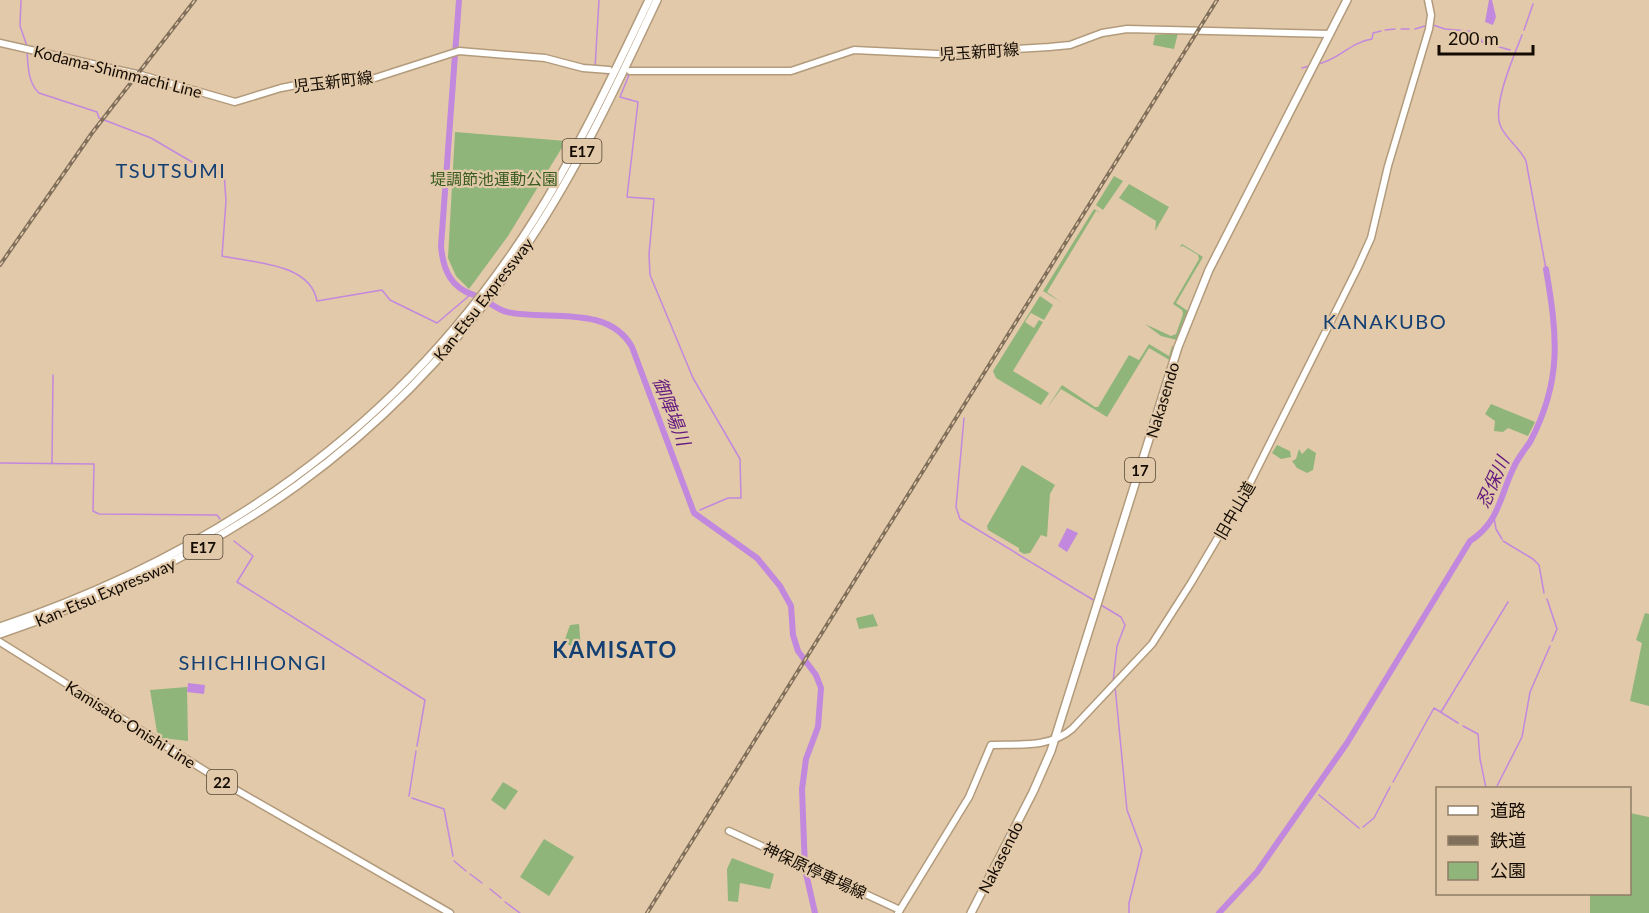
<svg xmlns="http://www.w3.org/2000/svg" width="1649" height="913" viewBox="0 0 1649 913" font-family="Lato,'Noto Sans JP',sans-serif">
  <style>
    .green { fill: #90b57b }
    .water { fill: #c288dd }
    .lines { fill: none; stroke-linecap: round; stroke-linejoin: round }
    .stream { stroke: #c288dd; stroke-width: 1.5 }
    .river { stroke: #c288dd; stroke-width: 6 }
    .major-casing { stroke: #b29b7c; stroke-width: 9 }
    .highway-casing { stroke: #b29b7c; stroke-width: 10 }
    .major { stroke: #fff; stroke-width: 6 }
    .highway { stroke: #fff; stroke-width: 7 }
    .rail-casing { stroke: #806f5a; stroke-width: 4 }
    .rail { stroke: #e2c9a9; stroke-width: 1.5; stroke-dasharray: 4.5; stroke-linecap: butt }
    .labels { text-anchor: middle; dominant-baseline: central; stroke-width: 4.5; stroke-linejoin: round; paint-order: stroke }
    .shield { fill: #e2c9a9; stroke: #514434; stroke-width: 1.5 }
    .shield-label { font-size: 15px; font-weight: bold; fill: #130b02 }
    .street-label { font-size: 16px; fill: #130b02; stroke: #e2c9a9 }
    .park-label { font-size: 16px; fill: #385c1f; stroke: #e2c9a9 }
    .water-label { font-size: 18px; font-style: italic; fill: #62187e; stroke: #e2c9a9 }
    .quarter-label { font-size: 20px; letter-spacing: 1.5px; fill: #133f73; stroke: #e2c9a9 }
    .district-label { font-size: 22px; font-weight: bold; letter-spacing: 1.5px; fill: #133f73; stroke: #e2c9a9 }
  </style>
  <rect width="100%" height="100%" fill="#e2c9a9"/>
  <!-- green -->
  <path class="green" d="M1178,33L1174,49L1153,45L1155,35Z
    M455,132L566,141L508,236L469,289L456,276L448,258Z
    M1114,176L1123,181L1103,210L1096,205Z
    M1129,184L1169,207L1155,231L1156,221L1119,198Z
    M1094,209L1101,213L1096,211L1047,292L1061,302L1043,291Z
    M1182,244L1203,257L1176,303L1188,311L1177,340L1161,336L1145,324L1171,336L1176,334L1183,314L1182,310L1173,304L1199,259L1198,255L1183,246L1180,247Z
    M1040,296L1053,305L1044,320L1031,313L1025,322L1034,328L1039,320L1043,322L1013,371L1049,393L1041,405L996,378L993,371Z
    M1149,344L1169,356L1172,346L1175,347L1171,361L1149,348L1107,417L1061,389L1047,408L1062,385L1095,407H1098L1129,355L1139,360Z
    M1491,404L1535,422L1528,436L1508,428L1503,432L1494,431L1495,421L1485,414Z
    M1277,445L1290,451L1291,457L1281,459L1272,453Z
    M1308,448L1316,453L1313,470L1307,473L1297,468L1292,461L1296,459L1299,449L1302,454Z
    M1022,465L1055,485L1050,494L1047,537L1041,535L1030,553L1024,554L1019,551V548L988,530L987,526Z
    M1645,613L1649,614V706L1630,701L1642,643L1636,640Z
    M873,614L878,626L859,629L856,618Z
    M579,624L581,648L580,651L564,642L570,625Z
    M187,687L188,741L162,738L157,732L150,690Z
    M503,782L518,791L505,810L491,800Z
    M1630,813L1649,817V913H1590V894H1630Z
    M544,839L574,857L549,896L520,877Z
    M732,858L774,874L770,889L740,883L738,902L728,901L727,869Z"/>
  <!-- water -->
  <path class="water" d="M1489,0H1492L1496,17L1493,25L1485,22Z
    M1067,528L1078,533L1067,552L1058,546Z
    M188,683L205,685L204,694L187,692Z"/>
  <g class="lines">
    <!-- stream -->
    <path class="stream" d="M21,0L20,26L27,46
      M1433,25L1445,29L1478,32L1482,42L1510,50
      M1401,29H1409
      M1415,29L1428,25
      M1385,30L1395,29
      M1524,30L1533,4
      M1522,35C1514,56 1491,107 1501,127C1507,140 1520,148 1526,161L1546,269
      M27,51C28,66 28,83 39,93L97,112L99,118L151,138L209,172L224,173L226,201L222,256C254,263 310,263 317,301L382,290L390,300L437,323L470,295
      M1318,64C1338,60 1351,42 1372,39L1373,33L1381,31
      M595,68L599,0
      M1302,68L1309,66
      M602,72L611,75
      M625,75H629L620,97L638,102L627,197L654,199L649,254L650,275L693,378L740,459L741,498H728L700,510
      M964,418L956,507L960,519L1095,601
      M0,463L94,464L93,511L99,514L217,515L220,519
      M52,463L53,375
      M694,513L696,512
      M1494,518L1496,529L1502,539
      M234,541L253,556L237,582L425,700L417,746
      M1503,541L1533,559L1539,565L1544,593
      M1547,599L1557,629L1552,641
      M1101,605L1121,617L1125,625L1117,646L1113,682
      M1115,686L1127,810L1142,850L1129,903V913
      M1441,712L1508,602
      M1463,726L1478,734L1480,759L1486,788
      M1393,782L1434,708L1458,723
      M1496,788L1522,737L1530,692L1550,646
      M1314,791L1315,792
      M1319,795L1359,828
      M409,796L416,751
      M412,798L444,809L453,856
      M1363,827L1374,818L1390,787
      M454,861L466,871
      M470,874L482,883
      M490,889L501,898
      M505,902L520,913"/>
    <!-- river -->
    <path class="river" d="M459,0L441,246C443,270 451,288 474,295C486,299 495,309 507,312C548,321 608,304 632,347L694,513L757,558L780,586L791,606L793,635L798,651L816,675L821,688L818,727L806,759L802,789L805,869L815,913
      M1219,913L1257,872L1347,743L1470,541C1499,522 1499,499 1513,469C1517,459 1524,451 1530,442C1563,380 1557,334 1546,269"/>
    <defs>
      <path id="major" d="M0,43L141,75L235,102L281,88L327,79L375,78L459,51L545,58L583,68L609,70
        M630,71H791L854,50L938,54L1049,47L1070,45L1102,33L1127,29L1330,34
        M0,642L231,787L450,913
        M729,831L900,910
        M898,913L969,797L991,745C1018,744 1050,748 1072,729L1152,644L1191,583L1249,485L1357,269L1371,238L1388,166L1429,29L1431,15L1428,0"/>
      <path id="highway" d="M0,627C223,552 407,421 534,220C578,150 613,75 649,0
        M0,634C224,558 395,442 528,243C579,167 618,83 657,0
        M971,913L1033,792L1051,751L1178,347L1209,270L1347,0"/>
    </defs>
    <!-- major casing -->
    <use href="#major" class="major-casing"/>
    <!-- highway casing -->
    <use href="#highway" class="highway-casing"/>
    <!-- major -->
    <use href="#major" class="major"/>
    <!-- highway -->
    <use href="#highway" class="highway"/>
    <defs>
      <path id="rail" d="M0,265L92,133L195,0
        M647,913L1217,0"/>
    </defs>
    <!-- rail casing -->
    <use href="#rail" class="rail-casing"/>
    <!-- rail -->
    <use href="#rail" class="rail"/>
  </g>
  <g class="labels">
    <!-- shield labels -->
    <g class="shield">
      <rect x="562.5" y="139" width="39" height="24" rx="4.5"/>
      <rect x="1125" y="458" width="30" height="24" rx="4.5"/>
      <rect x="183.5" y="535" width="39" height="24" rx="4.5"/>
      <rect x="207" y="770" width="30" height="24" rx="4.5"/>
    </g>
    <g class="shield-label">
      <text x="582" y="151">E17</text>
      <text x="1140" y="470">17</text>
      <text x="203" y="547">E17</text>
      <text x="222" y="782">22</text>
    </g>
    <!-- street labels -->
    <g class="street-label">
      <text transform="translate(979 51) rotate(-4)">児玉新町線</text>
      <text transform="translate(118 71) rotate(14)">Kodama-Shimmachi Line</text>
      <text transform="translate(333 81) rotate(-7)">児玉新町線</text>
      <text transform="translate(483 299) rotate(-52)">Kan-Etsu Expressway</text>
      <text transform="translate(1162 400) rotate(-73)">Nakasendo</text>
      <text transform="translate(1234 510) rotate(-60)">旧中山道</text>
      <text transform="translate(105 592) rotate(-23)">Kan-Etsu Expressway</text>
      <text transform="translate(131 724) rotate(32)">Kamisato-Onishi Line</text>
      <text transform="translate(1000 857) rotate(-63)">Nakasendo</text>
      <text transform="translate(815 870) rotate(25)">神保原停車場線</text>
    </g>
    <!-- park labels -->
    <g class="park-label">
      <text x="494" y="178">堤調節池運動公園</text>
    </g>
    <!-- water labels -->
    <g class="water-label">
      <text transform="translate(672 411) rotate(69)">御陣場川</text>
      <text transform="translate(1492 482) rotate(-66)">忍保川</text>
    </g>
    <!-- quarter labels -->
    <g class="quarter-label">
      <text x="171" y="170">TSUTSUMI</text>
      <text x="1385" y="321">KANAKUBO</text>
      <text x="253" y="662">SHICHIHONGI</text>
    </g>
    <!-- district labels -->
    <g class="district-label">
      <text x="615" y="649">KAMISATO</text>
    </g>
  </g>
  <!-- legend -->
  <rect x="1436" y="787" width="195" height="108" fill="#e2c9a9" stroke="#8f7d66" stroke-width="1.5"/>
  <rect x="1448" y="806" width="30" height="9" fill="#ffffff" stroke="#8f7d66" stroke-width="1.5"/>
  <text x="1490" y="817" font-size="18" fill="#130b02">道路</text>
  <rect x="1448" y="836" width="30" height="9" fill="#806f5a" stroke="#8f7d66" stroke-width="1.5"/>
  <text x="1490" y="847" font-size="18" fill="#130b02">鉄道</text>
  <rect x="1448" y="862" width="30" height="18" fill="#90b57b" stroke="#8f7d66" stroke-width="1.5"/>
  <text x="1490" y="877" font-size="18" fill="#130b02">公園</text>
  <!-- scale -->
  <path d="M1439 45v9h94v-9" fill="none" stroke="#130b02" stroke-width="3"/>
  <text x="1448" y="45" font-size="18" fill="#130b02" stroke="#e2c9a9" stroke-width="4.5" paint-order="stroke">200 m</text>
</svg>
